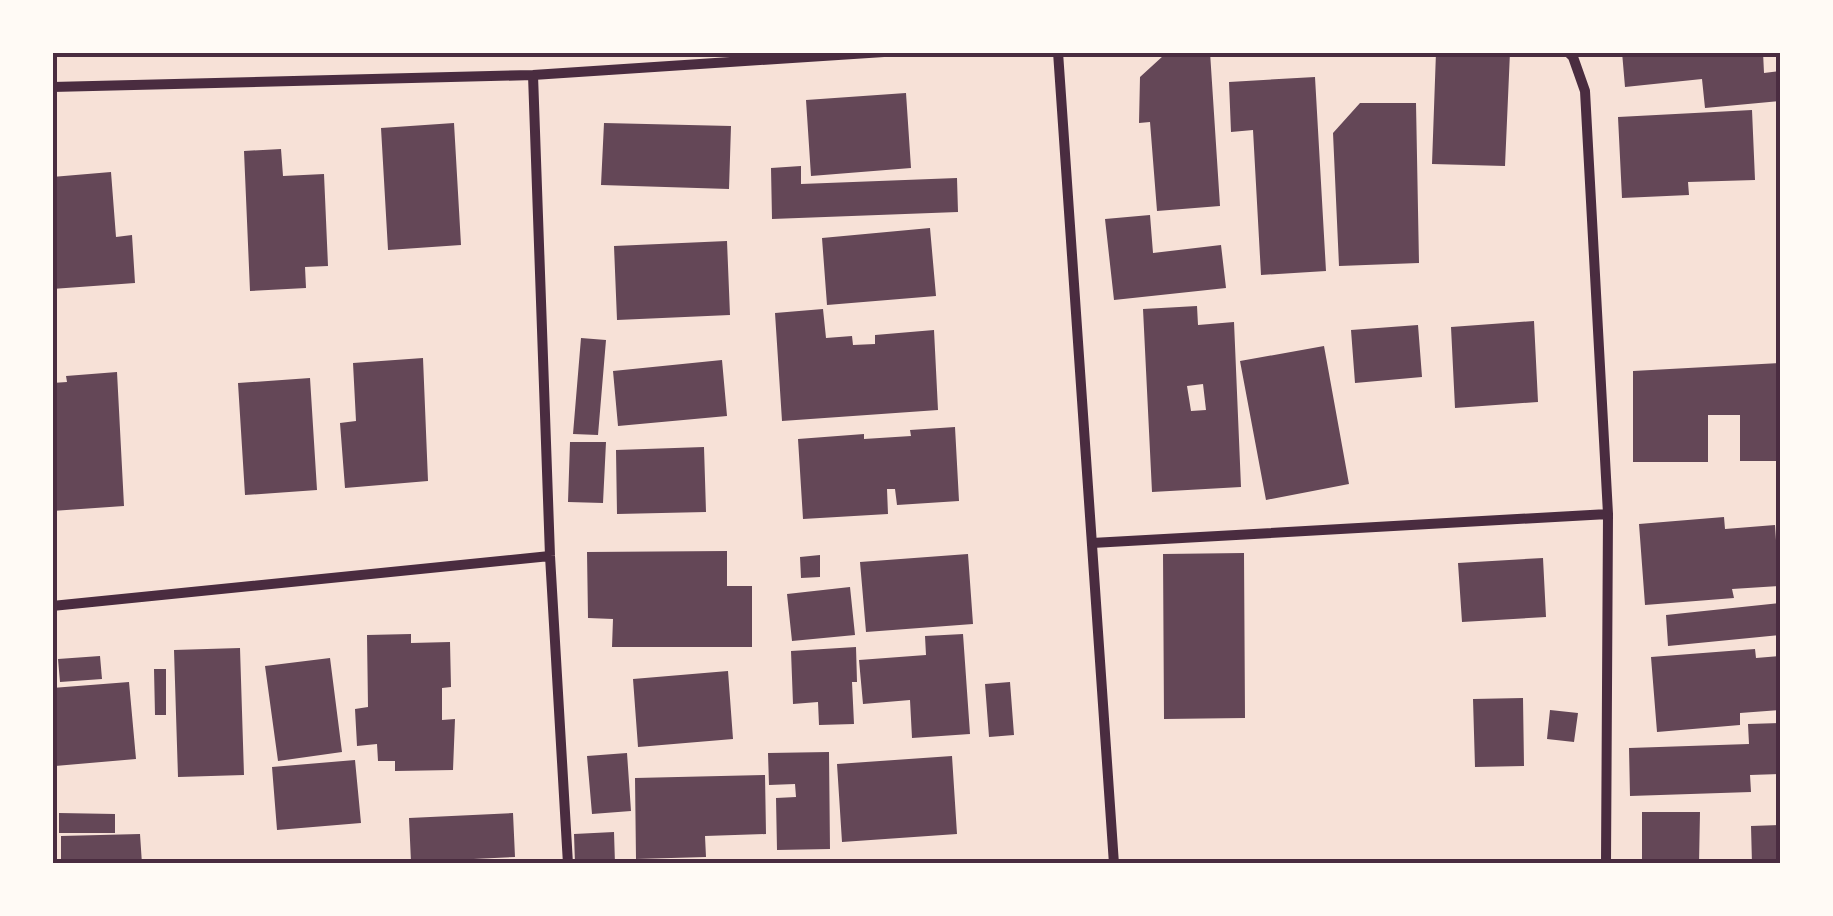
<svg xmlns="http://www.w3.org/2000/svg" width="1833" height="916" viewBox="0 0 1833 916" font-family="Helvetica,sans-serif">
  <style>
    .building { fill: #644757; fill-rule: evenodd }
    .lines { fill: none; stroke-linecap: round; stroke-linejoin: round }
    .minor { stroke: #4a2c40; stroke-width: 10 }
    .neatline { fill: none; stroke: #4a2c40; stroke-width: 4 }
  </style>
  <rect width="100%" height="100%" fill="#f7e1d7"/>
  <!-- building -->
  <path class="building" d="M1210,52L1220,206L1157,211L1150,122L1139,123L1140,77L1163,56Z
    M1436,52H1510L1505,166L1432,164Z
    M1622,52H1763L1764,73L1780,71V101L1705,108L1702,79L1625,87Z
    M1315,77L1326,271L1261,275L1253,130L1231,132L1229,82Z
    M906,93L911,168L811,176L806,100Z
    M1360,103H1416L1419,263L1339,266L1333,133Z
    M1752,110L1755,180L1688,182L1689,195L1622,198L1618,117Z
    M454,123L461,245L388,250L381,128Z
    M604,123L731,126L729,189L601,185Z
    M281,149L283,176L324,174L328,266L305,267L306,288L250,291L244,151Z
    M801,166V184L957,178L958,212L772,219L771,168Z
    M111,172L116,237L132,235L135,283L52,289V177Z
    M1150,215L1153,253L1221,245L1226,288L1114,300L1105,219Z
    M930,228L936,296L827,305L822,238Z
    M727,241L730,315L617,320L614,246Z
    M1197,306L1198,325L1234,322L1241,487L1152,492L1143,309ZM1203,384L1206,410L1191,411L1187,386Z
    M823,309L826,338L852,336L853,345L875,344V335L934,330L938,410L782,421L775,313Z
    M1534,321L1538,402L1455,408L1451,327Z
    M1418,325L1422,377L1355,383L1351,330Z
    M581,338L606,340L598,435L573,434Z
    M1324,346L1349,484L1266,500L1240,361Z
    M423,358L428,481L345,488L340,423L356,421L353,363Z
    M722,360L727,416L618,426L613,371Z
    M1780,363V461H1740V415H1708V462H1633V371Z
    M117,372L124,506L52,511V383L67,382L66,376Z
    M310,378L317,490L245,495L238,383Z
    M955,427L959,501L897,505L895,489H887L888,514L803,519L798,439L864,434V439L911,436L910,430Z
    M570,442H606L603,503L568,502Z
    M704,447L706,512L617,514L616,450Z
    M1724,517L1725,529L1775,525L1779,586L1732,589L1734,598L1645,605L1639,524Z
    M727,551V586H752V647H612L613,619L588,618L587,552Z
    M1244,553L1245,718L1164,719L1163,554Z
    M968,554L973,624L866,632L860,562Z
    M820,555V577L801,578L800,557Z
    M1543,558L1546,617L1462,622L1458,563Z
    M850,587L855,635L792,641L787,594Z
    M1780,603V635L1668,646L1666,615Z
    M411,634V643L450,642L451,687L442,688V720L455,719L453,770L395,771V761H378L377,744L357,746L355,709L368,707L367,635Z
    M963,634L970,734L912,738L910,700L863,704L859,660L926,655L925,636Z
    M856,647L857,682H852L854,724L819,725L818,702L793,704L791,651Z
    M240,648L244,775L178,777L174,650Z
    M1755,649L1756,658L1780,656V710L1740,713V725L1657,732L1651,657Z
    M100,656L102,679L60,682L58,659Z
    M330,658L342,752L278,761L265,666Z
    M154,669H166V715H155Z
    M728,671L733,739L638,747L633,679Z
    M129,682L136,759L55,766L52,688Z
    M1010,682L1014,735L989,737L985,684Z
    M1523,698L1524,766L1475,767L1473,699Z
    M1550,710L1578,713L1574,742L1547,739Z
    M1780,723V774L1750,775L1751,792L1630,796L1629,748L1749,744L1748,724Z
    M829,752L830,849L777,850L776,798L796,797L795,784L769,785L768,753Z
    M627,753L631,811L592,814L587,756Z
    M952,756L957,834L842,842L837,764Z
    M355,760L361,823L277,830L272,767Z
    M765,775L766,834L705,836L706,857L636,859L635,778Z
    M1642,812H1700L1699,864H1642Z
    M59,813L115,814V833H59Z
    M513,813L515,857L411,862L409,818Z
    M1780,825V864H1752L1751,826Z
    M614,832L615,864H575L574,834Z
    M140,834L142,864H61V836Z"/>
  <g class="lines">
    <!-- minor -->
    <path class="minor" d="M1058,52L1114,864
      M1568,52L1573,57L1585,91L1608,514L1606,864
      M533,75L550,556L568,864
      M52,87L533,75L884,52
      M1092,543L1608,514
      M52,606L550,556"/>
  </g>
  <!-- border -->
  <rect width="1833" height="916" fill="none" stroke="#fffaf5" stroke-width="110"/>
  <rect x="55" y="55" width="1723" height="806" class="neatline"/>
</svg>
